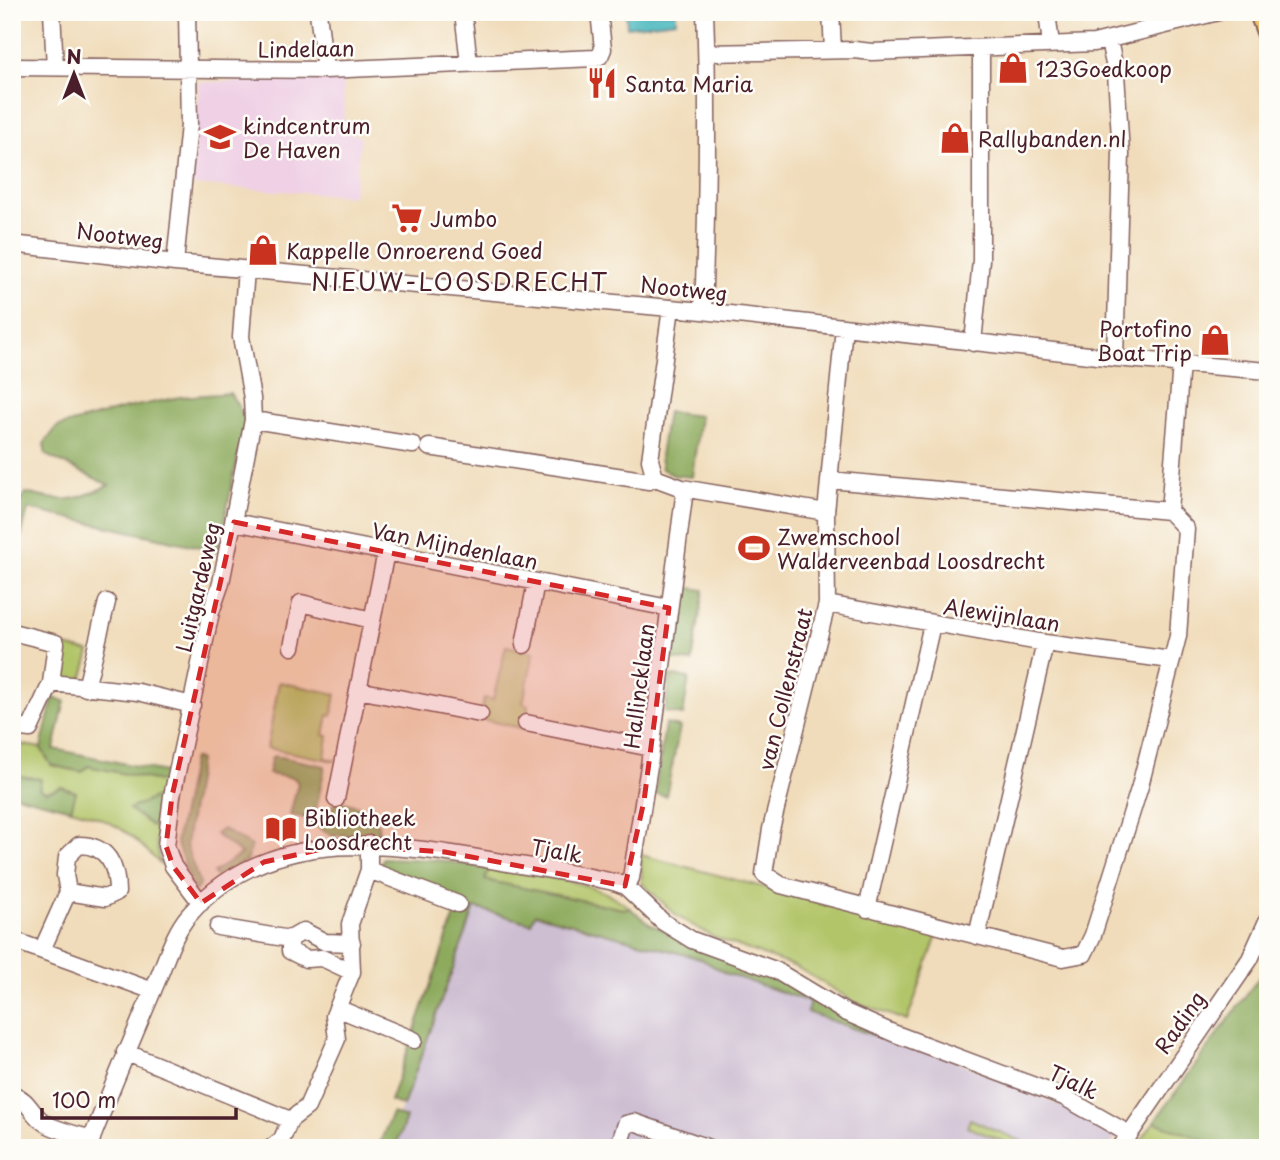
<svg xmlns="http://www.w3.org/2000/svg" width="1280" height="1160" viewBox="0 0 1280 1160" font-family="'Playpen Sans',sans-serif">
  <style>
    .built { fill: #efd0e5 }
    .industrial { fill: #cdbed2 }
    .green { fill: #b2c569; stroke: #7e724a; stroke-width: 2 }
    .forest { fill: #8daa5d; stroke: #6c6444; stroke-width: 2 }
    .water { fill: #47b7bd; stroke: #486b74; stroke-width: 2 }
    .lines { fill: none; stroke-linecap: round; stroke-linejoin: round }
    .minor-casing { stroke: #84615d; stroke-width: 19 }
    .major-casing { stroke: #84615d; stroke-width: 23 }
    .minor { stroke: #fff; stroke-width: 16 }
    .major { stroke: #f1c36a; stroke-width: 19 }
    .marked { fill: #d62828; fill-opacity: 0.2; stroke: #d62828; stroke-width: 5; stroke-dasharray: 14 9; stroke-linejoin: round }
    .labels { text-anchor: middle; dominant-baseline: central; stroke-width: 5; stroke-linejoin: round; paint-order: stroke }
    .street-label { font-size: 21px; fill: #4a1f2b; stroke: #fdfcf7 }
    .poi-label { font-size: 21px; fill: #4a1f2b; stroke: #fdfcf7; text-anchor: start }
    .quarter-label { font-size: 24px; letter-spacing: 2px; fill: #4a1f2b; stroke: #fdfcf7 }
  </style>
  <rect width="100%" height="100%" fill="#fdfcf7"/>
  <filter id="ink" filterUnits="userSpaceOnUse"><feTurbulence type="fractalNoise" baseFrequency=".0143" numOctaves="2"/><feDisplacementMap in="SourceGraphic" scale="14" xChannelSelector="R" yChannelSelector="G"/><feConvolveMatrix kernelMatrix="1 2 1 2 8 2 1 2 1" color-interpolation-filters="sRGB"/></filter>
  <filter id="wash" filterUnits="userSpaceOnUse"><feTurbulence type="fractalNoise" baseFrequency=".00686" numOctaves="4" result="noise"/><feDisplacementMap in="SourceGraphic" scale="28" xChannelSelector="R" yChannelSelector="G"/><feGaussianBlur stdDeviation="1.57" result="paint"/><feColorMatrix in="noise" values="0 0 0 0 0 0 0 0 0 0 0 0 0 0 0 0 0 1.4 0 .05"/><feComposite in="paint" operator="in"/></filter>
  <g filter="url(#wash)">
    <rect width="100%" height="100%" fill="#f0dcba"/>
    <!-- built -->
    <path class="built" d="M343,79L345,131L361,137L353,196L192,185L199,82Z"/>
    <!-- industrial -->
    <path class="industrial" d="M476,903L609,924L779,985L1060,1105L1119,1134L1108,1148H387Z"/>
    <!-- green -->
    <path class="green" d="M65,646L90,652L82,680L63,677L61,668Z
      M506,646L534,652L523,703L528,705L526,729L480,719L484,698L493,700Z
      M279,682L336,694L332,716L328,715L324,735L328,736L325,758L335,760L334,761L267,748Z
      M12,743L41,748L51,765L82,772L88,766L168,783L156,841L160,864C130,832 114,820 71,809L76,792L61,787L46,792L39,789L41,779L20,776L12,778Z
      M641,855L938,933L907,1021L855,1002L796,967L713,937L677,916L642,883Z
      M489,868C534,876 594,878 630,908L623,909L485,880Z
      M970,1119L1023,1142L1020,1148L967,1127Z
      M1154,1122L1205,1140L1207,1148H1136Z"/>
    <!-- forest -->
    <path class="forest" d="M230,393L244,416L245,422L218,551L28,509L14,565L12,564V510L26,493C63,503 74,502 109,485L46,455L44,444L57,427L122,409L180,397Z
      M667,412L700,416L692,477L673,475L662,469L660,456Z
      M684,587L704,590L692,662L671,659Z
      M671,676L689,678L683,715L665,712Z
      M53,698L65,701L54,749L170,773L168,783L88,766L82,772L51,765L41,748Z
      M665,724L680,727L666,796L655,794Z
      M275,756L325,766L315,814L302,817L290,815L298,783L294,778L268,774L272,757Z
      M193,758L199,760L186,845L200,885L195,891L176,842Z
      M20,776L41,779L39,789L46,792L61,787L76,792L71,809L12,794V778Z
      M160,795L153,827L129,809Z
      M335,800L358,806L356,818L378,823L379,836L335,835L334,837L304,819L332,814Z
      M223,829L251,846L247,861L216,877L213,873L241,854L215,834Z
      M383,858L437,860L489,868L485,880L623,909L630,908L649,924L768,973L873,1033L872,1035L807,1012L810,1002L725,973L701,959L535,914L531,923L475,908L403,1106L390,1101L460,901L379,870Z
      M1268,965V1148H1207L1205,1140L1154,1122Z
      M392,1113L406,1118L395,1148H378Z"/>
    <!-- water -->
    <path class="water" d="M626,12H676V21L627,27Z"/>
  </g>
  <g filter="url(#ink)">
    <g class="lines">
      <defs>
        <path id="minor" d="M52,12L55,67
          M318,12L325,70
          M463,12L469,63
          M831,12L833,50
          M1047,12L1051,45
          M1109,41L1116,73L1121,154L1115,358
          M707,53L854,50L872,52L1094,43L1218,12
          M12,67L325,70L595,58L600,56L603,49L599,12
          M12,244L175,263L703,311L1115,358L1268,371
          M175,263L189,125L187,12
          M703,311C707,211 709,112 705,12
          M844,327L826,512L827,604L771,829L764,874L781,885L1063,958L1084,954L1093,935L1140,786L1178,636L1186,529L1169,511L1181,364
          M973,343L981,260V49
          M253,420L413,445
          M429,447L649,481L655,478L682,488L826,512
          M655,478L650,460L671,308
          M830,480L1169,511
          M234,522L669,608
          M827,604L1045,643L1171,660
          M12,632L56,643L51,683
          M524,645L536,582
          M292,647L301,603L372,620
          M86,688L107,602
          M358,690L480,714
          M526,723L651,748
          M12,727L30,729L51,683L138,692L192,705
          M336,799L386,552
          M369,870L458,904
          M625,886L631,878L649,766L685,489
          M201,903L173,866L166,846L172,796L211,612L221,583L253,420L252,398L241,337L246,269
          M867,909L932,624
          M218,927L290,939L304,931L325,942L352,943
          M977,936L1045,643
          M290,939V951L306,959L322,958L352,972
          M12,945L21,943L153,991
          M42,950L68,892L65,875L67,857L79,845C108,845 117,866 117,892L105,898L68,892
          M337,1008L414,1040
          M125,1052L290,1120
          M12,1094C29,1100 30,1112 42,1121C51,1129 79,1135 92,1139
          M88,1148C110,1092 133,1037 157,981C166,960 174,932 189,915C269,821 401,844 507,863C544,869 581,874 617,883L625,886L663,922L692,940L775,970L845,1012L893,1033L1064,1097L1129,1134
          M271,1148L282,1139L290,1120L307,1107L337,1039L334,1016L352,972L350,924L369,870V844
          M618,1148L626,1124L634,1122L709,1148
          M1120,1148L1250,959L1268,919"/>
        <path id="major" d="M1259,12L1268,36"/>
      </defs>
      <!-- minor casing -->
      <use href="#minor" class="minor-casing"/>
      <!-- major casing -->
      <use href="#major" class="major-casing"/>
      <!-- minor -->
      <use href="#minor" class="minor"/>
      <!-- major -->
      <use href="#major" class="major"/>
    </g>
  </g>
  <!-- marked area -->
  <path class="marked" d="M234,522L669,608L644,801L625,886L445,852L340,845L264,862L201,903L173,866L166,846L172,796Z"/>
  <!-- icons -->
  <defs>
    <symbol id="shop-bare" viewBox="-9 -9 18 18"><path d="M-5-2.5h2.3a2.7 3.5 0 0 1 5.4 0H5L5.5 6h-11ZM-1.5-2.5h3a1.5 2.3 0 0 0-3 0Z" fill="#c8321e" stroke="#fdfcf7" stroke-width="2.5" paint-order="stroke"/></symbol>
    <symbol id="restaurant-bare" viewBox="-9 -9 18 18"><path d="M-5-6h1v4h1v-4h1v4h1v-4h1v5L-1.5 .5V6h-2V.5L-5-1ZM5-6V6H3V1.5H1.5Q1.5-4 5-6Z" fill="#c8321e" stroke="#fdfcf7" stroke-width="2.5" paint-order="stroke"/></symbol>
    <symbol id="school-bare" viewBox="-9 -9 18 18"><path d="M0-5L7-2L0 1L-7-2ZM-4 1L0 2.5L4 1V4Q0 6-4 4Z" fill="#c8321e" stroke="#fdfcf7" stroke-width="2.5" paint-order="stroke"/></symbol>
    <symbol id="supermarket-bare" viewBox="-9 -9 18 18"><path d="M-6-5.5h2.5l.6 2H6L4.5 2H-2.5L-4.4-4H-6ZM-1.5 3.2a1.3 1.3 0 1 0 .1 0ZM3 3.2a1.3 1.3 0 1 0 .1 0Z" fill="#c8321e" stroke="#fdfcf7" stroke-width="2.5" paint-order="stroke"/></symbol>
    <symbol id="stadium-bare" viewBox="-9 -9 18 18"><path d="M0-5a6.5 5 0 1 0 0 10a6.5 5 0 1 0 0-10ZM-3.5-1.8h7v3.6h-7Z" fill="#c8321e" stroke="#fdfcf7" stroke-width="2.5" paint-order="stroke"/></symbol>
    <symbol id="library-bare" viewBox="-9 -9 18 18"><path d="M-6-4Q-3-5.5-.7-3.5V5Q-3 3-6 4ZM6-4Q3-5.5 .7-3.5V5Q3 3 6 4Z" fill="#c8321e" stroke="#fdfcf7" stroke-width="2.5" paint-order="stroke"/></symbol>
  </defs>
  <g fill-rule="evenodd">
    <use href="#shop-bare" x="991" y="46" width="44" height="44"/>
    <use href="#restaurant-bare" x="580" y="61" width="44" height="44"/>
    <use href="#school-bare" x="198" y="115" width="44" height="44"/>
    <use href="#shop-bare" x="933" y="116" width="44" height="44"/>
    <use href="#supermarket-bare" x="385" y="196" width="44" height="44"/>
    <use href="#shop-bare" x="241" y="228" width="44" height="44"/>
    <use href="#shop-bare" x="1193" y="318" width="44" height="44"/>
    <use href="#stadium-bare" x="732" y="526" width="44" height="44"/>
    <use href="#library-bare" x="259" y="807" width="44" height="44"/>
  </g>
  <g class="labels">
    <!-- street labels -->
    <g class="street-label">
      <text transform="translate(306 48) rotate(-1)">Lindelaan</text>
      <text transform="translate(120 235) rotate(7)">Nootweg</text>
      <text transform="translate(684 288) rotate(6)">Nootweg</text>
      <text transform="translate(455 545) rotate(11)">Van Mijndenlaan</text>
      <text transform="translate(197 587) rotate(-77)">Luitgardeweg</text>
      <text transform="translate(1002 614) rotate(9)">Alewijnlaan</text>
      <text transform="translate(638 686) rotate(-83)">Hallincklaan</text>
      <text transform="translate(784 689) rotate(-76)">van Collenstraat</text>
      <text transform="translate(557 850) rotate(10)">Tjalk</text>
      <text transform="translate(1179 1022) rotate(-55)">Rading</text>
      <text transform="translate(1074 1081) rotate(25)">Tjalk</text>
    </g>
    <!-- poi labels -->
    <g class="poi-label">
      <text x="1036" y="68">123Goedkoop</text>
      <text x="625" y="83">Santa Maria</text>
      <text x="243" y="125">kindcentrum<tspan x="243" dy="24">De Haven</tspan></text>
      <text x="978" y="138">Rallybanden.nl</text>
      <text x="430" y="218">Jumbo</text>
      <text x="286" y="250">Kappelle Onroerend Goed</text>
      <text x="1192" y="328" text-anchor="end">Portofino<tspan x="1192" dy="24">Boat Trip</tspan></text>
      <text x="777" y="536">Zwemschool<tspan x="777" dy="24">Walderveenbad Loosdrecht</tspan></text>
      <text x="304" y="817">Bibliotheek<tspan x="304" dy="24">Loosdrecht</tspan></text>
    </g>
    <!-- quarter labels -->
    <g class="quarter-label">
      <text x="460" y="281">NIEUW-LOOSDRECHT</text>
    </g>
  </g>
  <!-- margin -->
  <rect width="1280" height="1160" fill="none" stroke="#fdfcf7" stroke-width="42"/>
  <!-- north arrow -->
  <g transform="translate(74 74)" stroke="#fdfcf7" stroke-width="5" paint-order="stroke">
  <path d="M0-5L12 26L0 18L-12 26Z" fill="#4a1f2b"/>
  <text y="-10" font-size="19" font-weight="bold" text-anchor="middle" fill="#4a1f2b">N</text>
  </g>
  <!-- scale -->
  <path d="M42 1108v10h194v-10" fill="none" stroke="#4a1f2b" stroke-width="3.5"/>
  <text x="52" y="1108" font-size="21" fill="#4a1f2b" stroke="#fdfcf7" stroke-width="5" paint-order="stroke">100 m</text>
</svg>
